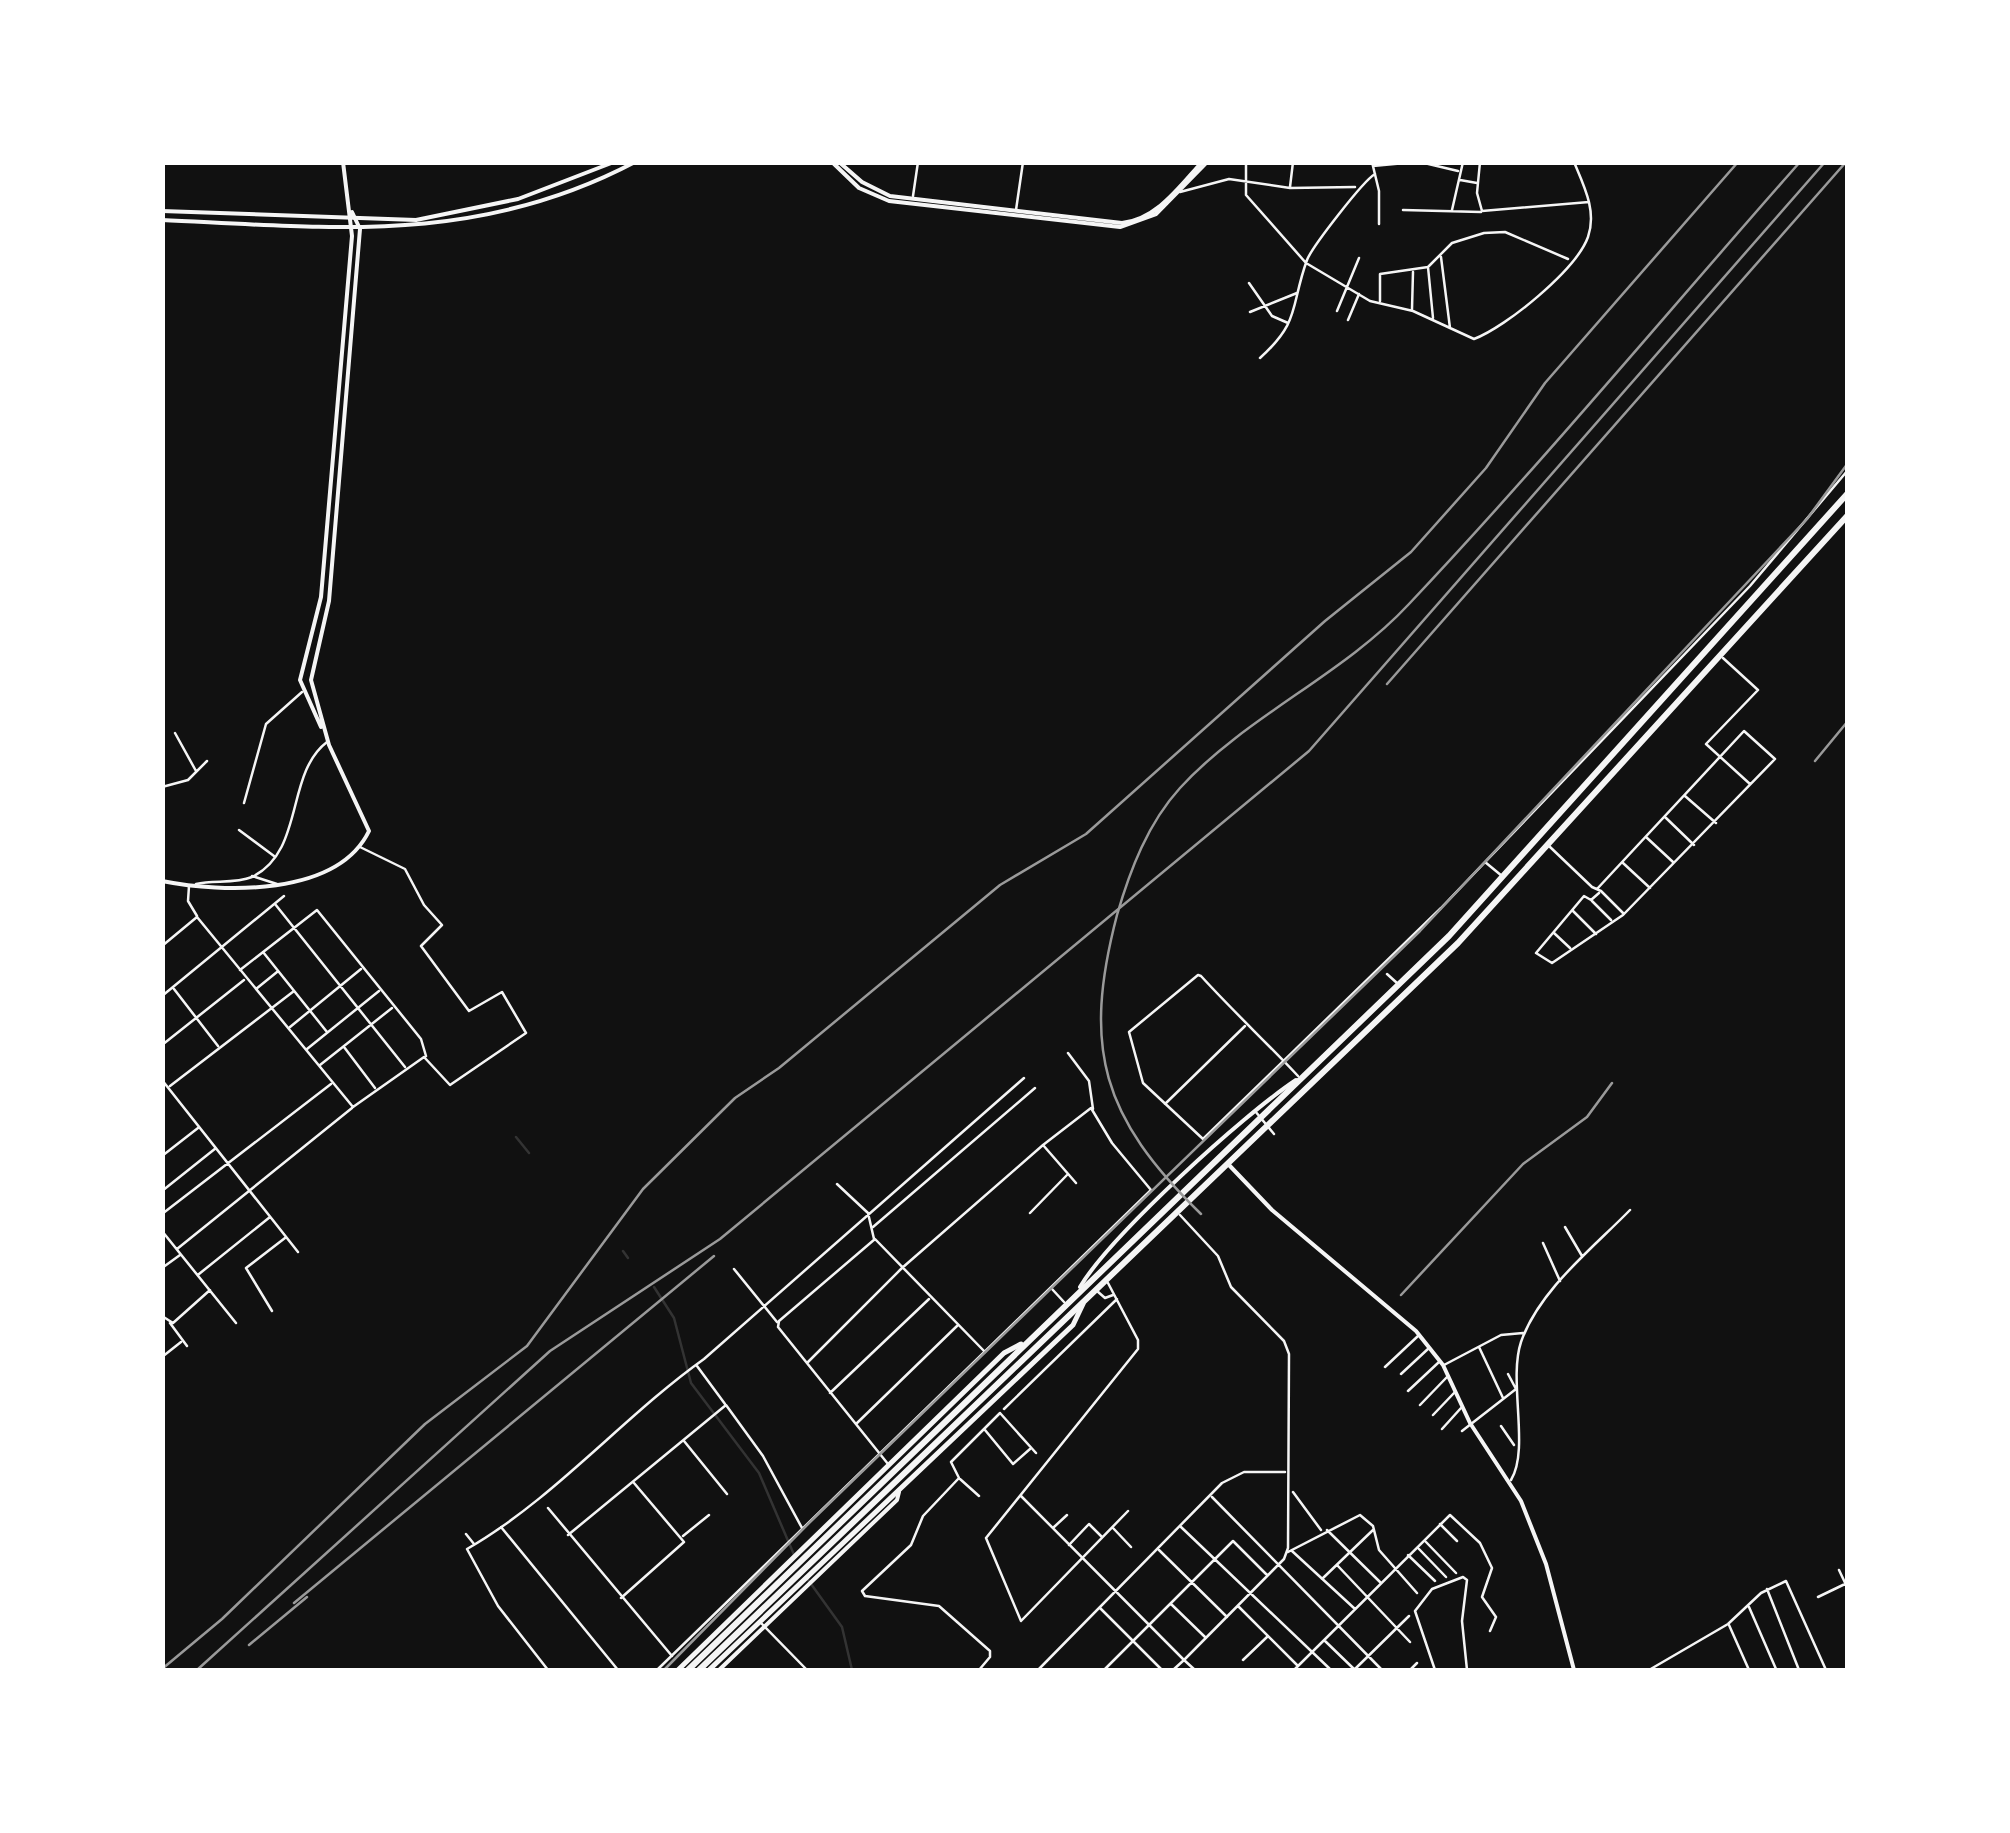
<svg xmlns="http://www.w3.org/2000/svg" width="2010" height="1833" viewBox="0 0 2010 1833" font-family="'DM Sans',sans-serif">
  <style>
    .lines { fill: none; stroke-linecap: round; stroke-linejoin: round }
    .stream { stroke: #333; stroke-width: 2.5 }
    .pedestrian { stroke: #f5f5f5; stroke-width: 2.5 }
    .minor { stroke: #f5f5f5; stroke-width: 2.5 }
    .tertiary { stroke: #f5f5f5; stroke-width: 4 }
    .secondary { stroke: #f5f5f5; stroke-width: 4 }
    .primary { stroke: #f5f5f5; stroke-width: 5 }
    .trunk { stroke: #f5f5f5; stroke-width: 6 }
    .rail { stroke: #9a9a9a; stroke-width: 2.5 }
  </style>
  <rect width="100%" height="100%" fill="#111"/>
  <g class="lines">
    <!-- stream -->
    <path class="stream" d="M516,1137L529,1153
      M623,1251L628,1258
      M654,1287L674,1318L691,1383L759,1473L795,1557
      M806,1577L842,1627L852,1670"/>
    <!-- pedestrian -->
    <path class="pedestrian" d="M1255,1111L1274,1134"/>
    <!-- minor -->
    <path class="minor" d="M1246,162V195L1306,263L1370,301L1413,311L1474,339C1506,327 1576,270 1588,237C1597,211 1584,186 1574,162
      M1372,162L1379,191V224
      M1420,162L1458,171
      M1480,162L1477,193L1482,211L1589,202
      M1483,163L1493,162
      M1373,166L1416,162
      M1460,180L1477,183
      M1290,187L1293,162
      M1180,192L1229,179L1290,188L1355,187
      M913,196L918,162
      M1016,210L1023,162
      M1403,210L1481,212
      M1452,210L1463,162
      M1441,257L1450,328
      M1428,267L1433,318
      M1249,283L1272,316L1288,323
      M1380,301V274L1428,267L1452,243L1484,233L1505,232L1568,259
      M1412,309L1413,272
      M1337,311L1359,258
      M1250,312L1297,293
      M1348,320L1359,294
      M1260,358C1301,321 1290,307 1307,260C1312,247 1363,181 1375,174
      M1723,658L1758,690L1706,744L1750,784
      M175,733L196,771
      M162,787L188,780L207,761
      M1685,796L1716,823
      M244,803L266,724L302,692
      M1665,817L1694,845
      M239,830L274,856
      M1646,837L1673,862
      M1549,846L1592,887L1601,891L1624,914L1775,759L1744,731L1597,889
      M1485,862L1502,876
      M1623,863L1650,888
      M252,876L277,884
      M196,884C214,880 235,884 252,877C305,851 285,774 327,742
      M189,886L188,901L197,916
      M1599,893L1591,900L1584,896L1536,953L1552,963L1623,915
      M1592,901L1611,920
      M275,904L405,1067
      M1573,911L1596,934
      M1554,933L1570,948
      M162,946L197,917L353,1107L424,1057L450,1085L526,1033L502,992L469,1011L421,946L442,925L424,905L405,869L360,847
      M263,952L327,1032
      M240,970L317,910L421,1039L426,1056
      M1387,974L1397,983
      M174,989L218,1046
      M256,989L277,972
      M162,996L284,896
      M290,1027L361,969
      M162,1045L244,980
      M344,1047L375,1088
      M307,1049L379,991
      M1068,1053L1089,1081L1093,1109
      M320,1065L392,1008
      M1298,1076C1266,1042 1232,1010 1201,976L1198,975L1129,1032L1143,1083L1203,1139L1441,908L1750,586L1848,470
      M162,1080L298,1252
      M170,1086L294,991
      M1165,1104L1245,1026
      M162,1156L198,1128
      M837,1184L868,1213L874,1239
      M162,1191L216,1148
      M1030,1213L1067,1175
      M162,1214L331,1084
      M873,1227L1035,1088
      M1565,1227L1582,1256
      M162,1231L236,1323
      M1543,1243L1560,1281
      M177,1249L352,1108
      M162,1268L180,1255
      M734,1269L777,1322
      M199,1274L270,1217
      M1108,1283L1138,1340V1349L986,1538L1021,1621L1128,1511
      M1052,1289L1064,1302
      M1097,1291L1105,1298L1113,1295
      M272,1311L246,1268L285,1238
      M162,1316L173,1323L210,1290
      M170,1323L187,1346
      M1479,1347L1503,1398
      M162,1357L181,1342
      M808,1362L902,1268L1043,1145L1076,1183
      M1444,1365L1501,1335L1523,1333
      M697,1366L725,1404
      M1385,1367L1418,1336
      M1401,1374L1429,1348
      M1408,1391L1439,1362
      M830,1393L929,1299
      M1420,1405L1447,1377
      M1004,1409L1117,1299
      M1433,1415L1454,1393
      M856,1424L958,1325
      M1501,1426L1514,1445
      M1442,1429L1461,1408
      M985,1430L1013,1464L1030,1449
      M1462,1431L1516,1389L1508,1374
      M684,1441L727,1494
      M888,1464L778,1327L779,1321L875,1239L985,1352
      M960,1479L979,1496
      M1511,1480C1530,1449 1508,1381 1521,1342C1539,1290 1593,1248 1630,1210
      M1293,1492L1321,1530
      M1021,1496L1184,1660L1284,1559L1288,1548L1289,1354L1284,1341L1231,1287L1218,1256L1180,1215
      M1212,1497L1382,1670
      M548,1508L672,1656
      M1440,1524L1457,1541
      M501,1527L618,1670
      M1054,1527L1067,1515
      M1181,1527L1331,1670
      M1113,1528L1131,1547
      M1327,1530L1381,1583
      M466,1534L474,1544
      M568,1535L726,1405L763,1456L802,1528
      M683,1536L709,1515
      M1426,1542L1456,1573
      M1069,1545L1089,1524L1101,1536
      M1419,1549L1446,1577
      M1159,1550L1227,1617
      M1292,1551L1355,1609
      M1288,1552L1360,1515L1373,1526L1379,1550L1417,1593
      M1408,1555L1435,1581
      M1337,1565L1410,1642
      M1839,1570L1848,1589
      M1322,1579L1373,1530
      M1767,1589L1799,1670
      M1818,1597L1845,1584
      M621,1598L684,1542L634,1483
      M1171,1604L1205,1637
      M1239,1607L1297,1665
      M1749,1607L1776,1669
      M1100,1608L1162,1670
      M760,1622L807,1670
      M1729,1625L1749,1670
      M1324,1640L1354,1669
      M1243,1660L1267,1637
      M548,1670L498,1606L467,1549C554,1499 624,1416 704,1359L1024,1078
      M657,1670L1151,1190L1112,1143L1091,1108L1043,1145
      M979,1670L990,1657V1651L939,1606L865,1596L862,1591L911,1545L923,1516L959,1478L951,1462L1000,1413L1036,1453
      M1038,1670L1222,1483L1244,1472H1285
      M1104,1670L1233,1541L1267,1575
      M1173,1670L1184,1660L1195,1670
      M1294,1670L1450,1515L1480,1543L1492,1568L1482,1597L1496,1617L1490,1631
      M1354,1670L1409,1616
      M1410,1670L1417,1663
      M1435,1670L1415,1611L1432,1589L1463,1577L1467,1580L1462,1621L1467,1670
      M1649,1670L1728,1624L1761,1593L1786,1581L1826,1670
      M1843,1670L1848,1669"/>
    <!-- tertiary -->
    <path class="tertiary" d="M832,162L859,188L889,201L1120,227L1156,214L1207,162
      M839,162L862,182L890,196L1122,223C1157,219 1179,187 1202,162
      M321,727L300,680L321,597L352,236L343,162
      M162,881C222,893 337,897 369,831L329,745L311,680L329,601L360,229L352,212
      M1229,1165L1272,1210L1416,1331L1443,1365L1470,1423L1521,1501L1546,1564L1574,1670
      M1080,1287C1111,1235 1243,1115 1296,1080
      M719,1670L897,1500L899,1492"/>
    <!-- secondary -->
    <path class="secondary" d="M162,211L416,220L518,199L614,162
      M162,220C332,228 478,245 635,162"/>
    <!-- primary -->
    <path class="primary" d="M678,1670L1004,1353L1021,1344
      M709,1670L1073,1325L1083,1304"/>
    <!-- trunk -->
    <path class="trunk" d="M688,1670L1449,936L1848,493
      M699,1670L1458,943L1848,515"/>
    <!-- rail -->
    <path class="rail" d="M1387,684L1846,162
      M1815,761L1848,721
      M1201,1214C1102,1117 1082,1049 1117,915C1130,870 1148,823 1180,788C1246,716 1343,675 1409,604C1544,461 1670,309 1800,162
      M1401,1295L1523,1164L1587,1117L1612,1083
      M294,1603L714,1256
      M249,1645L307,1597
      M162,1669L222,1619L425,1424L527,1346L643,1189L735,1098L779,1068L1000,885L1086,834L1325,621L1411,552L1486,468L1545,383L1738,162
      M197,1670L550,1351L720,1239L1309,751L1825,162
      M664,1670L808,1524L1420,931L1807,519L1848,463"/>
  </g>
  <!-- border -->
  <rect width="2010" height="1833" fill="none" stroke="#ffffff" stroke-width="330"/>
</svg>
